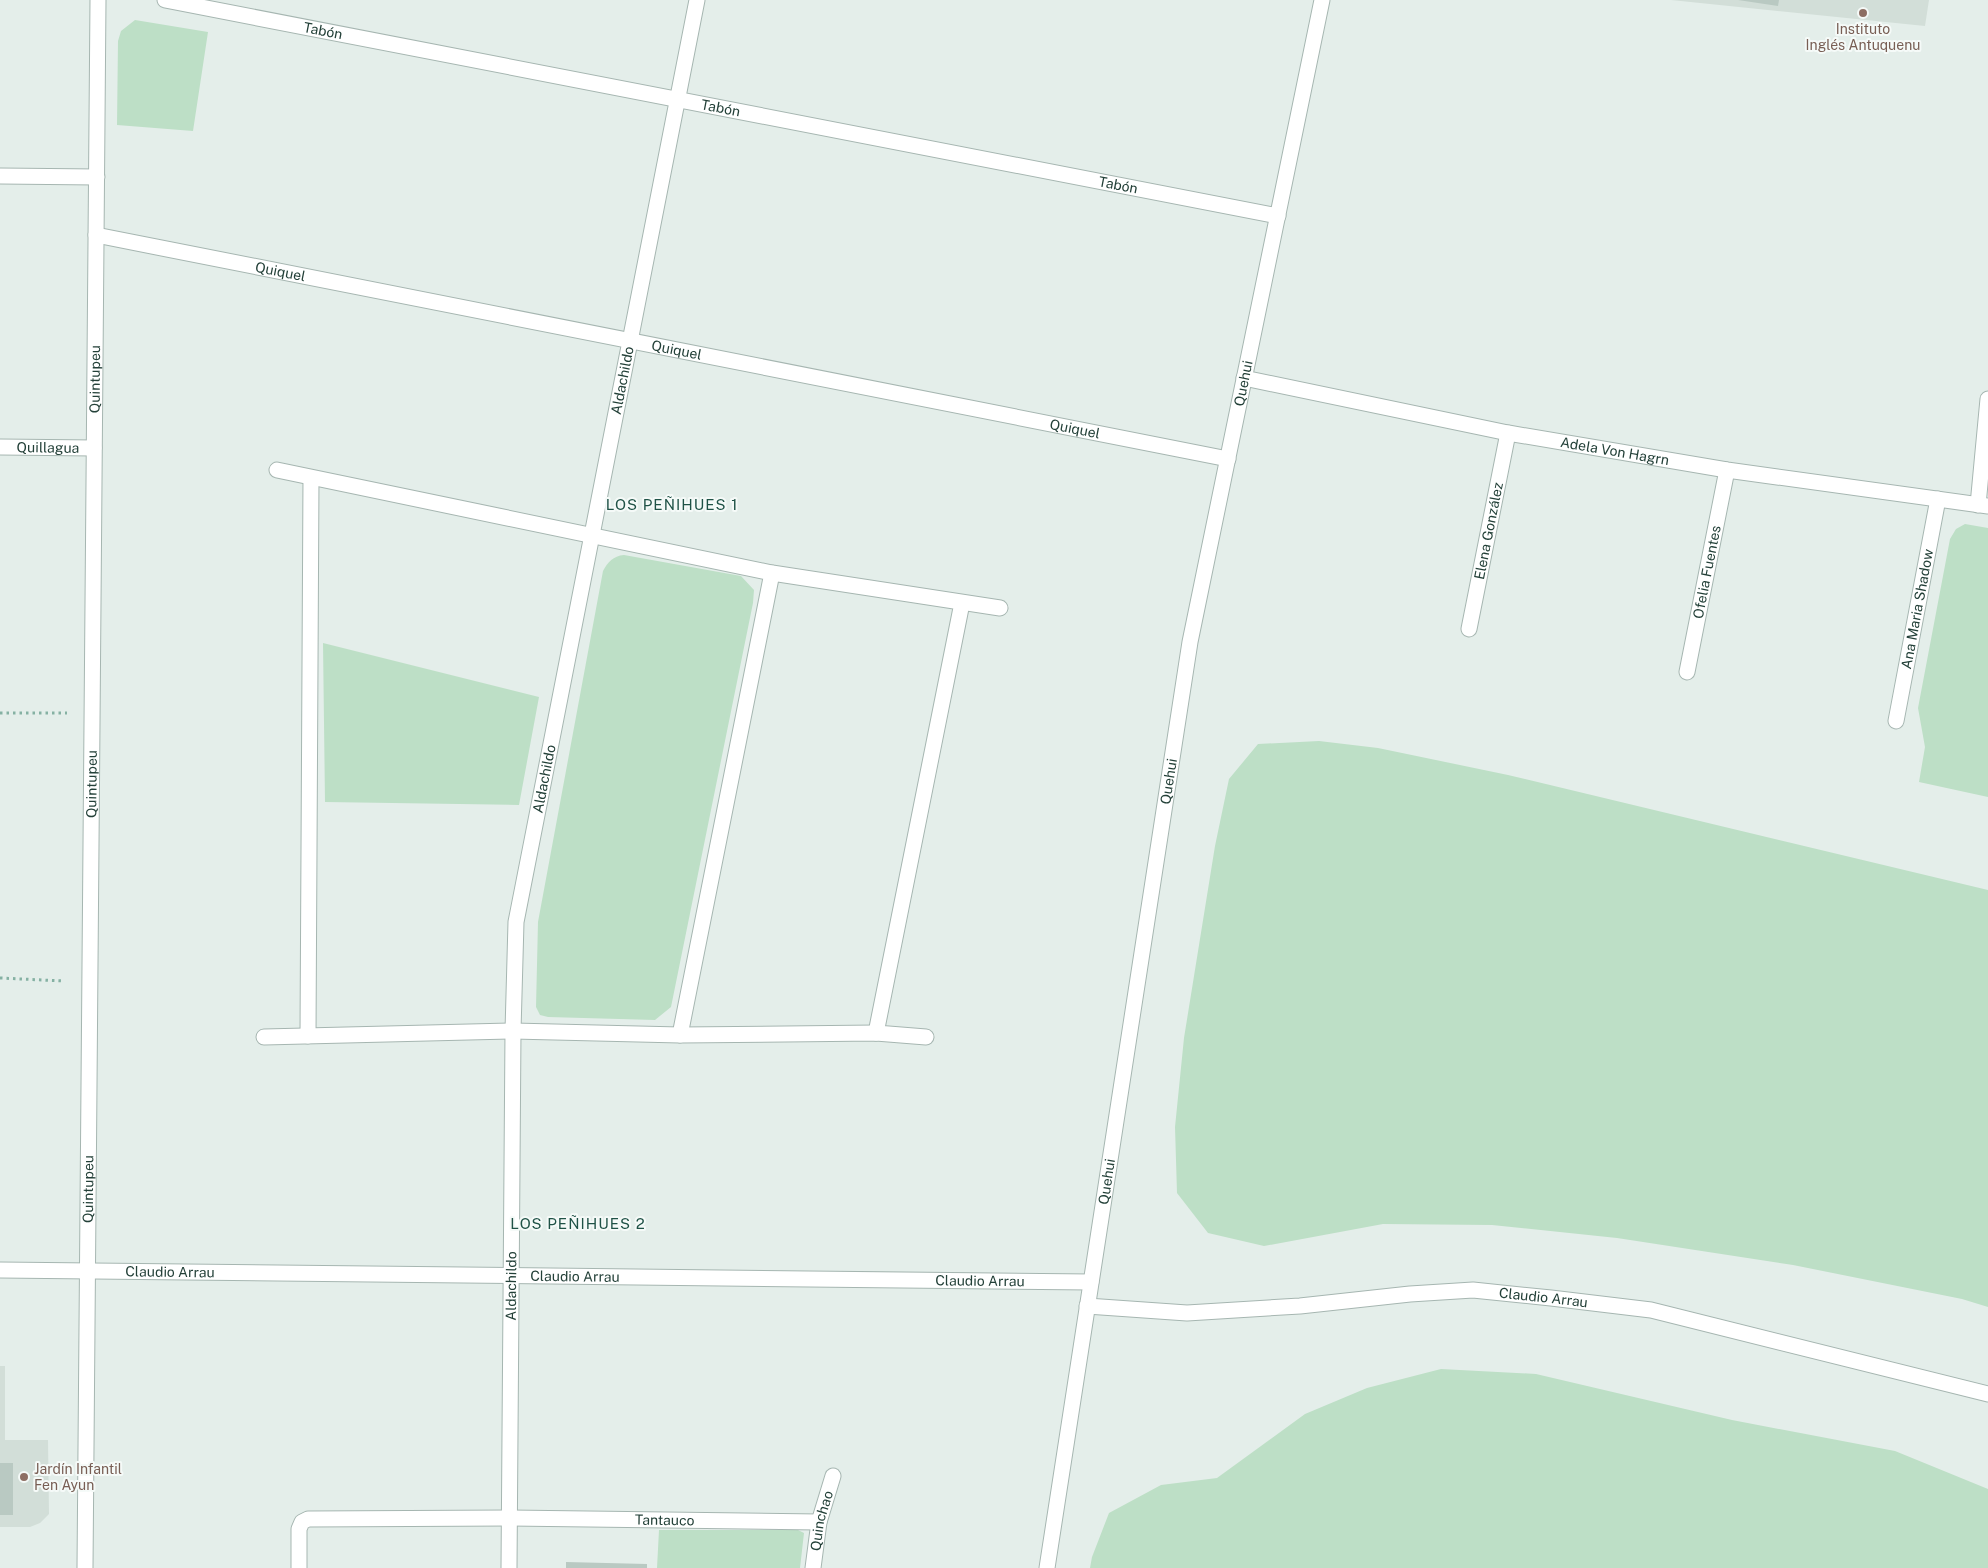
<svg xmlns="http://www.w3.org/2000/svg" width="1988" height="1568" viewBox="0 0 1988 1568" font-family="'Public Sans',sans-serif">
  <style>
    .built { fill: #d2ded8 }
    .green { fill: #bddfc6 }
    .building { fill: #b9c9c2 }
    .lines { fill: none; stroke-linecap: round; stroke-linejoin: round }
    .minor-casing { stroke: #a6b6b1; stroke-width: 17 }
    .path { stroke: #85b1a3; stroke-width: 3; stroke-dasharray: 2.5 4; stroke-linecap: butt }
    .minor { stroke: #fff; stroke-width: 15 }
    .education-dot { fill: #8d6e63; stroke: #f5faf8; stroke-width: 2 }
    .labels { text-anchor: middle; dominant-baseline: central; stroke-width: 4; stroke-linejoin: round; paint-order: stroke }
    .education-label { font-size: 14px; fill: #785e54; stroke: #f5faf8 }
    .street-label { font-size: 14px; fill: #234038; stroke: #f5faf8 }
    .neighbourhood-label { font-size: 15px; letter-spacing: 1px; fill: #1f5246; stroke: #f5faf8 }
  </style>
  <rect width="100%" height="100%" fill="#e4eeea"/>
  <!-- built -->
  <path class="built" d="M1671,0H1929L1925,26Z
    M0,1366H5V1440H48L49,1514L40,1523L30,1527H0Z"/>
  <!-- green -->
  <path class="green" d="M135,20L208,32L193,131L117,125L118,41L121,31Z
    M1965,524L1988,528V797L1919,782L1925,747L1918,708L1950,539L1956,529Z
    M624,555L741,576L754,590L753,603L671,1007L655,1020L548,1017L540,1015L536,1007L538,922L603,571C608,562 613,556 624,555Z
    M323,643L539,697L519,805L325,802Z
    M1319,741L1378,748L1508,775L1988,890V1307L1962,1299L1793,1265L1617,1238L1492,1225L1383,1224L1264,1246L1208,1233L1177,1193L1175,1127L1184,1038L1215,846L1229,779L1258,744Z
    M1441,1369L1536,1374L1732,1420L1895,1451L1988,1489V1568H1090L1092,1557L1109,1513L1161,1485L1217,1478L1305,1414L1367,1388Z
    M659,1530H798L804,1533L800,1568H657Z"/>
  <!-- building -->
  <path class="building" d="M1738,0H1779L1778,6Z
    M0,1463H13V1515H0Z
    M566,1562L647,1564V1568H566Z"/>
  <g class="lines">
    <defs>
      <g id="minor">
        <path id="s1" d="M165,0L1278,216"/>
        <path d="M0,176L97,177"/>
        <path id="s2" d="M96,235L1228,459"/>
        <path id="s3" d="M1244,378L1508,433L1727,470L1988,506"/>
        <path id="s4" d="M0,447L94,448"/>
        <path d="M277,470L772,573L1000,608"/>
        <path d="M1978,505L1988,399"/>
        <path id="s5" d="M1469,629L1508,433"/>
        <path id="s6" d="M1687,672L1727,470"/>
        <path id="s7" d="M1896,721L1938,499"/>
        <path d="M876,1033L962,603"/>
        <path d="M680,1035L772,573"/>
        <path d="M308,1036L311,478"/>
        <path d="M264,1037L513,1031L680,1035L876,1033L926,1037"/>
        <path id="s8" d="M0,1270L1091,1282"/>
        <path id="s9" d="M1087,1306L1187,1313L1300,1306L1410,1294L1473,1290L1551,1298L1651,1310L1988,1394"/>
        <path id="s10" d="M85,1568L98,0"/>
        <path id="s11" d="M299,1568V1529L302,1522L308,1519L510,1518L819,1522"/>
        <path id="s12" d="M509,1568L513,1031L516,922L697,0"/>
        <path id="s13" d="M813,1568L819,1522L833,1476"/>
        <path id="s14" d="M1047,1568L1190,642L1322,0"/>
      </g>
    </defs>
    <!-- minor casing -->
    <use href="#minor" class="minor-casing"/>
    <!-- path -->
    <path class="path" d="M0,713H67
      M0,978L64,981"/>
    <!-- minor -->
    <use href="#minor" class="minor"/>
  </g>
  <!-- markers -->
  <g class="education-dot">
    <circle cx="1863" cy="13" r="5"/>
    <circle cx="24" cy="1477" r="5"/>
  </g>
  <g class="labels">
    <!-- education labels -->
    <g class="education-label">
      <text x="1863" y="29">Instituto<tspan x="1863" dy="16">Inglés Antuquenu</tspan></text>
      <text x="34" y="1469" text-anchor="start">Jardín Infantil<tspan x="34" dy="16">Fen Ayun</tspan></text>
    </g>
    <!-- street labels -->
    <g class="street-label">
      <text stroke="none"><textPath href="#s1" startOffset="161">Tabón</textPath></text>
      <text stroke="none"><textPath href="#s1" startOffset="566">Tabón</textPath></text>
      <text stroke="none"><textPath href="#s1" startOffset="971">Tabón</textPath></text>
      <text stroke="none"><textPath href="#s2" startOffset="188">Quiquel</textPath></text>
      <text stroke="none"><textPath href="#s2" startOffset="592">Quiquel</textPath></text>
      <text stroke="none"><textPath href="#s10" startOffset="1189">Quintupeu</textPath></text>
      <text stroke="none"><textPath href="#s12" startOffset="1198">Aldachildo</textPath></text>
      <text stroke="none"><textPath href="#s14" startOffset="1201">Quehui</textPath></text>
      <text stroke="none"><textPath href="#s2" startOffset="998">Quiquel</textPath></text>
      <text stroke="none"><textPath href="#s4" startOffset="48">Quillagua</textPath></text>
      <text stroke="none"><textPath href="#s3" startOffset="378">Adela Von Hagrn</textPath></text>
      <text stroke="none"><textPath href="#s5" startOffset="100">Elena González</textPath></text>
      <text stroke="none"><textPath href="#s6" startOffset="102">Ofelia Fuentes</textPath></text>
      <text stroke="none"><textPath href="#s7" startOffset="114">Ana Maria Shadow</textPath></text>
      <text stroke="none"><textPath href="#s12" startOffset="792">Aldachildo</textPath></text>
      <text stroke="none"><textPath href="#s14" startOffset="796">Quehui</textPath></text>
      <text stroke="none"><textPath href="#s10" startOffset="784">Quintupeu</textPath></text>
      <text stroke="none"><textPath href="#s14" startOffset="391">Quehui</textPath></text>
      <text stroke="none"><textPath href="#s10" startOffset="379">Quintupeu</textPath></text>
      <text stroke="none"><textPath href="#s8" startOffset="170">Claudio Arrau</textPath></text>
      <text stroke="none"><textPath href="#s8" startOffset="575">Claudio Arrau</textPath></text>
      <text stroke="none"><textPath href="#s8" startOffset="980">Claudio Arrau</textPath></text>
      <text stroke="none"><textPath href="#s12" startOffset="282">Aldachildo</textPath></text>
      <text stroke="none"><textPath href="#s9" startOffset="458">Claudio Arrau</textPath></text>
      <text stroke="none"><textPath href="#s11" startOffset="410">Tantauco</textPath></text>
      <text stroke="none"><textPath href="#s13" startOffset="48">Quinchao</textPath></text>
    </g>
    <!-- neighbourhood labels -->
    <g class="neighbourhood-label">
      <text x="672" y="504">LOS PEÑIHUES 1</text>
      <text x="578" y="1223">LOS PEÑIHUES 2</text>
    </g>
  </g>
</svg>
